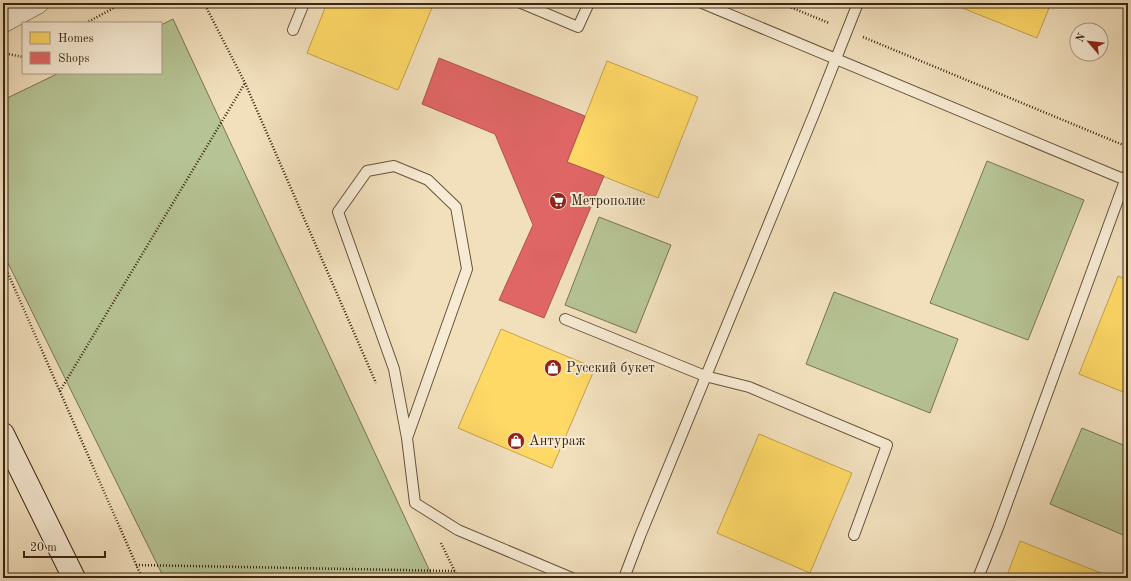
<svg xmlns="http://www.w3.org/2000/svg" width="1131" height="581" viewBox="0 0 1131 581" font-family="'Old Standard TT',serif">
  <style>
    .green { fill: #b6c394; stroke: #787452 }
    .homes { fill: #ffd966; stroke: #c4a34c }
    .shops { fill: #e06666; stroke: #ae534c }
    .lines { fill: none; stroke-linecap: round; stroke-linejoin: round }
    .service-casing { stroke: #68543b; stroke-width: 12 }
    .minor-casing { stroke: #68543b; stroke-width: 22 }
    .secondary-casing { stroke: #3a2610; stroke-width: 24 }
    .path { stroke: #3a2610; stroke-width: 2.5; stroke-dasharray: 1 2; stroke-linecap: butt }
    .service { stroke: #f7ebd4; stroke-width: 10 }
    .minor { stroke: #f7ebd4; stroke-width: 21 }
    .secondary { stroke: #f7ebd4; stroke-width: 22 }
    .labels { text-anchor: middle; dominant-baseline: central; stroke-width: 4; stroke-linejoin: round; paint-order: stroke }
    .poi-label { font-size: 14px; fill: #3a2610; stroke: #f7ebd4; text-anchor: start }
  </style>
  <rect width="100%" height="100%" fill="#f2e0bd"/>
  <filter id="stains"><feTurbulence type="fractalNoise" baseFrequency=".005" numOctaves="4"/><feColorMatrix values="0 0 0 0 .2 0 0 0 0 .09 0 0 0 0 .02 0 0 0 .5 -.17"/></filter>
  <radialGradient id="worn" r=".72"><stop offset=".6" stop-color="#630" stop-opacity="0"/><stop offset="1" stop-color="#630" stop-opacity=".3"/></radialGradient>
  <!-- green -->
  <path class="green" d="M173,19L433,578H164L3,253V100L59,73H161V25Z
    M987,161L1084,200L1028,340L930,303Z
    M599,217L671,245L636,333L565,305Z
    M834,292L958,339L930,413L806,364Z
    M1082,428L1128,447V537L1050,504Z"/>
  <!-- homes -->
  <path class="homes" d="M327,3H434L398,90L307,53Z
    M950,3H1051L1037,38Z
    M607,61L698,97L658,198L567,162Z
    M1118,276L1128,280V394L1079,374Z
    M501,329L595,368L552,468L458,428Z
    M759,434L852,473L810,573L717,533Z
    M1020,541L1111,577V578H1006Z"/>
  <!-- shops -->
  <path class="shops" d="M439,58L585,116L567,162L604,176L544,318L499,300L533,225L495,134L422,104Z"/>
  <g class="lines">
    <defs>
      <path id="service" d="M521,3L578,27L589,3
        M702,3L1128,181
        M293,30L304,3
        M565,319L705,376L749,387L887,445L854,535
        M407,438L467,269L456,207L428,180L394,166L367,171L338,212L394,369L407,438L415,503L458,530L572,578
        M624,578L640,536L814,114L858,3
        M978,578L998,528L1127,175"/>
      <path id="minor" d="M3,22L38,3"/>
      <path id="secondary" d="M3,434L74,578"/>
    </defs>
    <!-- service casing -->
    <use href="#service" class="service-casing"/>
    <!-- minor casing -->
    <use href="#minor" class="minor-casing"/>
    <!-- secondary casing -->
    <use href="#secondary" class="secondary-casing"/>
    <!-- path -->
    <path class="path" d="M204,3L245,83L376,383
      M780,3L829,23
      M86,23L123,3
      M863,37L1128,147
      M3,53L23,57
      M3,262L142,578
      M60,391L245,83
      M441,543L458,578
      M136,565L455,571"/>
    <!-- service -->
    <use href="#service" class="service"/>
    <!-- minor -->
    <use href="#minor" class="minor"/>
    <!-- secondary -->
    <use href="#secondary" class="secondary"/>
  </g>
  <!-- icons -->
  <defs>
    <symbol id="supermarket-disc" viewBox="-11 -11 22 22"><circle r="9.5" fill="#8f2418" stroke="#f7ebd4"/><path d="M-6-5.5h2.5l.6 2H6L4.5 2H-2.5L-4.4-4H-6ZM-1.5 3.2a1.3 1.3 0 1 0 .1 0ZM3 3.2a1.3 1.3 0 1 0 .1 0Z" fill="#fff"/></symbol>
    <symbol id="shop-disc" viewBox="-11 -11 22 22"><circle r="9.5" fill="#8f2418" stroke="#f7ebd4"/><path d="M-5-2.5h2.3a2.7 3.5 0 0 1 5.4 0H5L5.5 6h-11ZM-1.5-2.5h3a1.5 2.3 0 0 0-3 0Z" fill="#fff"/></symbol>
  </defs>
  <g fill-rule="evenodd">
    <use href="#supermarket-disc" x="548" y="191" width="20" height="20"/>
    <use href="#shop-disc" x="543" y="358" width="20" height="20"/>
    <use href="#shop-disc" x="506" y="431" width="20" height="20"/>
  </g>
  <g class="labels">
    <!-- poi labels -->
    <g class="poi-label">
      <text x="571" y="201">Метрополис</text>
      <text x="566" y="368">Русский букет</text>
      <text x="529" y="441">Антураж</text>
    </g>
  </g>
  <!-- margin -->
  <rect width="1131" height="581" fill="none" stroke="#f2e0bd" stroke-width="16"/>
  <rect x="4" y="4" width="1123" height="573" fill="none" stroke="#3a2610" stroke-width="2"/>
  <rect x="8" y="8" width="1115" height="565" fill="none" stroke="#3a2610"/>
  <!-- legend -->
  <rect x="22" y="22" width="140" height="52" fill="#f7ebd4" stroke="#ab9c86"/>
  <rect x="30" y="32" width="20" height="12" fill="#ffd966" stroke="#ab9c86"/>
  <text x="58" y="42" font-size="12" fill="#3a2610">Homes</text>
  <rect x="30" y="52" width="20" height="12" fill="#e06666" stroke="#ab9c86"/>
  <text x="58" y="62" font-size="12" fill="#3a2610">Shops</text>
  <!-- north arrow -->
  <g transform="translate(1089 42) rotate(298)"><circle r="19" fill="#f7ebd4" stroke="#ab9c86"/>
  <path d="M0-3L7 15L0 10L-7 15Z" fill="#8f2418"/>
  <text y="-6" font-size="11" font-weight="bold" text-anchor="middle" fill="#3a2610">N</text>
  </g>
  <!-- scale -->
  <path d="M24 551v6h81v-6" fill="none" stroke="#3a2610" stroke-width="2"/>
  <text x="30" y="551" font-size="12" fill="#3a2610" stroke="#f7ebd4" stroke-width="3" paint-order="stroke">20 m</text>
  <rect width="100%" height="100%" filter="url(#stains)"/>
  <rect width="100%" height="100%" fill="url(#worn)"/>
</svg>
